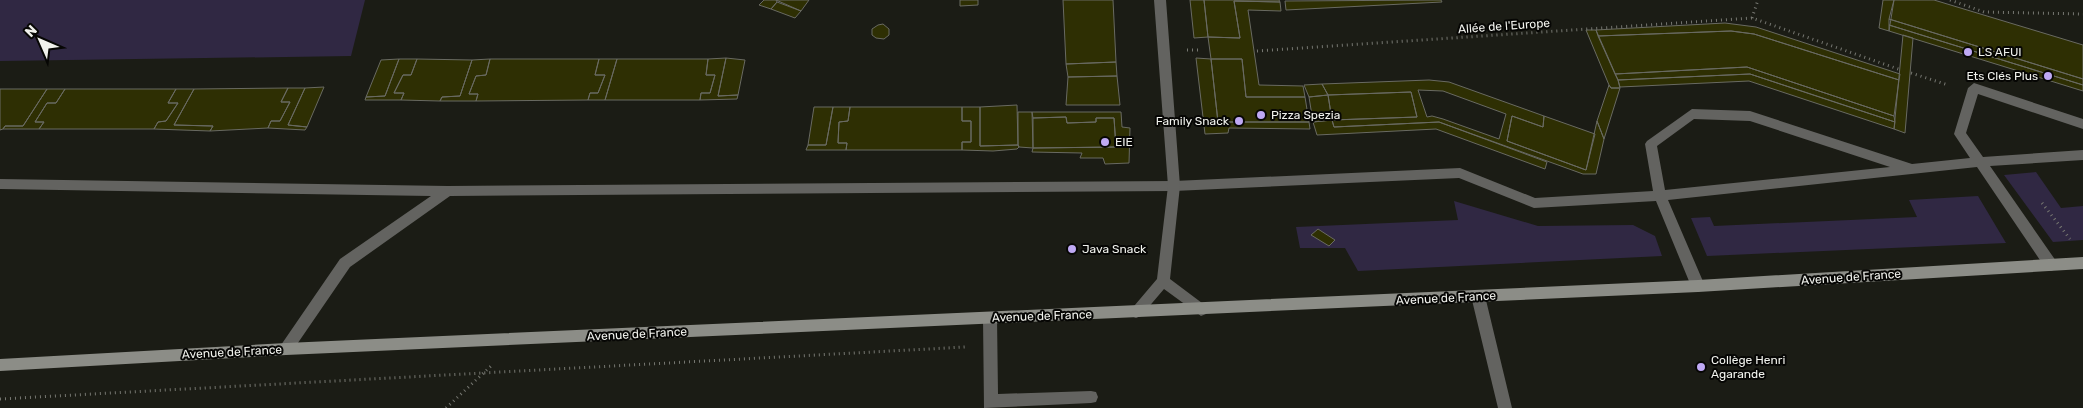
<svg xmlns="http://www.w3.org/2000/svg" width="2083" height="408" viewBox="0 0 2083 408" font-family="Rubik,sans-serif">
  <style>
    .green { fill: #302843 }
    .building { fill: #2e2f03; stroke: #696a62; fill-rule: evenodd }
    .lines { fill: none; stroke-linecap: round; stroke-linejoin: round }
    .path { stroke: #767771; stroke-width: 3; stroke-dasharray: 1 4; stroke-linecap: butt }
    .service { fill: #636360; fill-rule: evenodd }
    .minor { fill: #636360; fill-rule: evenodd }
    .secondary { fill: #8c8d87; fill-rule: evenodd }
    .poi-dot { fill: #bfa9f4; stroke: #060604; stroke-width: 2 }
    .labels { text-anchor: middle; dominant-baseline: central; stroke-width: 4; stroke-linejoin: round; paint-order: stroke }
    .street-label { font-size: 12px; fill: #f1f2ed; stroke: #060604 }
    .poi-label { font-size: 12px; fill: #f1f2ed; stroke: #060604; text-anchor: start }
  </style>
  <rect width="100%" height="100%" fill="#1b1c15"/>
  <!-- green -->
  <path class="green" d="M0,0H365L351,56L0,61Z
    M2036,172L2061,208L2083,206V240L2053,242L2004,175Z
    M1978,196L2006,243L1707,256L1691,218L1710,217L1714,226L1917,217L1909,200Z
    M1454,201L1538,226L1633,225L1655,236L1662,256L1358,271L1345,248H1300L1296,227L1458,220Z"/>
  <!-- building -->
  <path class="building" d="M764,0H776L777,2L771,9L759,5Z
    M776,0H809L801,11Z
    M960,0H978V5L960,6Z
    M1063,0H1113L1116,62L1066,64Z
    M1190,0H1204L1208,37L1194,38Z
    M1204,0H1279L1280,2L1234,1L1240,38L1208,37Z
    M1441,0L1442,2L1286,10L1285,1Z
    M1883,0H1894L1889,31L1879,28Z
    M1894,0H1934L2083,45V79L1889,19Z
    M1234,1L1280,2L1281,11L1248,10L1259,85L1303,86L1305,97H1246L1242,59H1211L1208,37L1240,38Z
    M777,2L801,11L795,18L771,9Z
    M1889,19L2083,79V85L1889,25Z
    M1725,23L1756,27L1900,74L1899,80L1754,34L1731,31L1598,36L1596,30Z
    M883,24L889,29V35L884,39L876,38L872,35V29L878,25Z
    M1889,25L2083,85V91L1889,31Z
    M1586,30H1596L1618,80L1620,88H1611L1609,85Z
    M1731,31L1754,34L1899,80L1894,116L1747,67L1615,74L1598,36Z
    M1903,35L1913,38L1905,133L1894,129Z
    M726,58L718,96L738,95L737,99L700,100L701,93H710L715,75H706L708,59Z
    M726,58L745,60L738,95L718,96Z
    M1196,58L1211,59L1218,122H1309L1310,129L1229,128L1228,133L1205,134Z
    M399,59H417L411,75H403L394,93H404L401,100H365L366,97L385,96Z
    M399,59L385,96L366,97L381,60Z
    M417,59L472,60L460,96L442,97L440,101L401,100L404,93H394L403,75H411Z
    M490,59L486,75L476,76L469,94H478L476,101H440L442,97L460,96L472,60Z
    M490,59H599L595,75H605L598,93H590L588,100L476,101L478,94H469L476,76L486,75Z
    M599,59H617L605,100H588L590,93H598L605,75H595Z
    M617,59H708L706,75H715L710,93H701L700,100H605Z
    M1211,59H1242L1246,97H1305L1309,122H1218Z
    M1116,62L1117,76L1068,77L1066,64Z
    M1747,67L1894,116L1895,122L1750,74L1618,80L1615,74Z
    M1750,74L1895,122L1894,129L1749,81L1620,87L1618,80Z
    M1117,76L1120,105H1066L1068,77Z
    M1429,80L1449,82L1544,116L1543,127L1512,116L1507,141L1586,170L1597,121L1604,139L1596,174H1583L1439,122L1334,127L1332,120L1417,117L1411,92L1328,95L1322,84ZM1418,90L1443,91L1506,114L1499,139L1443,119L1432,116L1427,117Z
    M1322,84L1328,95L1309,97L1304,85Z
    M1609,85L1611,88H1620L1604,139L1597,121Z
    M324,87L307,127L288,125L305,88Z
    M288,88H305L288,125L307,127L305,130L268,128L271,121H280L290,102H281Z
    M288,88L281,102H290L280,121H271L268,128L210,131L213,126L174,125L194,89Z
    M0,89H47L23,126H5L3,129L0,130Z
    M47,89H65L56,103H47L35,122H44L39,129H3L5,126H23Z
    M65,89H176L168,103H178L166,121L158,122L154,129H39L44,122H35L47,103H56Z
    M176,89H194L174,125L213,126L210,131L154,129L158,122L166,121L178,103H168Z
    M1411,92L1417,117L1332,120L1328,95Z
    M1328,95L1332,120L1313,122L1309,97Z
    M1017,105L1018,145L980,146V107Z
    M814,107H833L826,145H808Z
    M833,107H850L848,121L839,122L838,143H847L846,150H806L808,145H826Z
    M850,107H962V121H971V142H962V150H846L847,143H838L839,122L848,121Z
    M962,107H980V146L1018,145L1019,147L1017,149L993,151L962,150V142H971V121H962Z
    M1018,112H1032L1033,148L1019,147L1018,145Z
    M1032,112H1121L1122,127L1130,128L1129,163L1105,164L1103,158H1080L1082,153L1032,152L1033,148L1116,147L1114,118H1096V122L1067,123L1066,117L1033,118Z
    M1512,116L1543,127L1544,116L1595,134L1586,170L1507,141Z
    M1066,117L1067,123L1096,122V118H1114L1116,147L1033,148V118Z
    M1332,120L1334,127L1439,122L1547,162L1545,169L1436,129L1317,135L1313,122Z
    M1318,229L1335,240L1329,246L1311,235Z"/>
  <g class="lines">
    <!-- path -->
    <path class="path" d="M1950,0L1984,12L2083,14
      M1752,18L1758,0
      M1187,50H1200
      M1257,51L1752,18L1901,70
      M1911,73L1948,85
      M2042,203L2070,239
      M0,399L965,347
      M446,408L491,366"/>
    <!-- service -->
    <path class="service" d="M1974,83L2083,119V129L1978,94L1966,133L1983,157L2083,150V160L1990,166L2056,261L2057,265L2056,269L2051,271L2046,269L1977,167L1668,200L1705,286L1703,290L1698,292L1693,290L1691,286L1656,201L1534,208L1459,178L1174,191L450,196L350,267L291,353L286,355L281,353L279,349L281,345L340,259L431,196L0,189V179L448,186L1174,181L1460,168L1535,198L1653,191L1645,144L1647,141L1692,109L1750,111L1912,164L1970,158L1954,134L1968,88ZM1694,119L1750,121L1890,167L1665,190L1657,146Z
      M1478,290L1483,292L1485,296L1512,408H1498L1471,296L1473,292Z
      M990,312L995,314L997,318L998,394L1091,391L1096,392L1098,397L1096,402L1091,403L984,408L983,318L985,314Z"/>
    <!-- minor -->
    <path class="minor" d="M1154,0H1166L1180,186L1170,279L1206,306L1208,310L1206,314L1201,316L1164,289L1141,316L1136,318L1131,316L1129,312L1157,279L1168,186Z"/>
    <!-- secondary -->
    <path class="secondary" d="M2083,257V269L1698,292L286,355L0,371V359L286,343L1698,280Z"/>
  </g>
  <!-- markers -->
  <g class="poi-dot">
    <circle cx="1968" cy="52" r="5"/>
    <circle cx="2048" cy="76" r="5"/>
    <circle cx="1261" cy="115" r="5"/>
    <circle cx="1239" cy="121" r="5"/>
    <circle cx="1105" cy="142" r="5"/>
    <circle cx="1072" cy="249" r="5"/>
    <circle cx="1701" cy="367" r="5"/>
  </g>
  <g class="labels">
    <!-- street labels -->
    <g class="street-label">
      <text transform="translate(1504 26) rotate(-4)">Allée de l'Europe</text>
      <text transform="translate(1851 277) rotate(-4)">Avenue de France</text>
      <text transform="translate(1446 298) rotate(-3)">Avenue de France</text>
      <text transform="translate(1042 316) rotate(-2)">Avenue de France</text>
      <text transform="translate(637 334) rotate(-3)">Avenue de France</text>
      <text transform="translate(232 352) rotate(-3)">Avenue de France</text>
    </g>
    <!-- poi labels -->
    <g class="poi-label">
      <text x="1978" y="52">LS AFUI</text>
      <text x="2038" y="76" text-anchor="end">Ets Clés Plus</text>
      <text x="1271" y="115">Pizza Spezia</text>
      <text x="1229" y="121" text-anchor="end">Family Snack</text>
      <text x="1115" y="142">EIE</text>
      <text x="1082" y="249">Java Snack</text>
      <text x="1711" y="360">Collège Henri<tspan x="1711" dy="14">Agarande</tspan></text>
    </g>
  </g>
  <!-- north arrow -->
  <g transform="translate(40 40) rotate(315)" stroke="#060604" stroke-width="4" paint-order="stroke">
  <path d="M0-4L9 19L0 12L-9 19Z" fill="#f1f2ed"/>
  <text y="-8" font-size="14" font-weight="bold" text-anchor="middle" fill="#f1f2ed">N</text>
  </g>
</svg>
